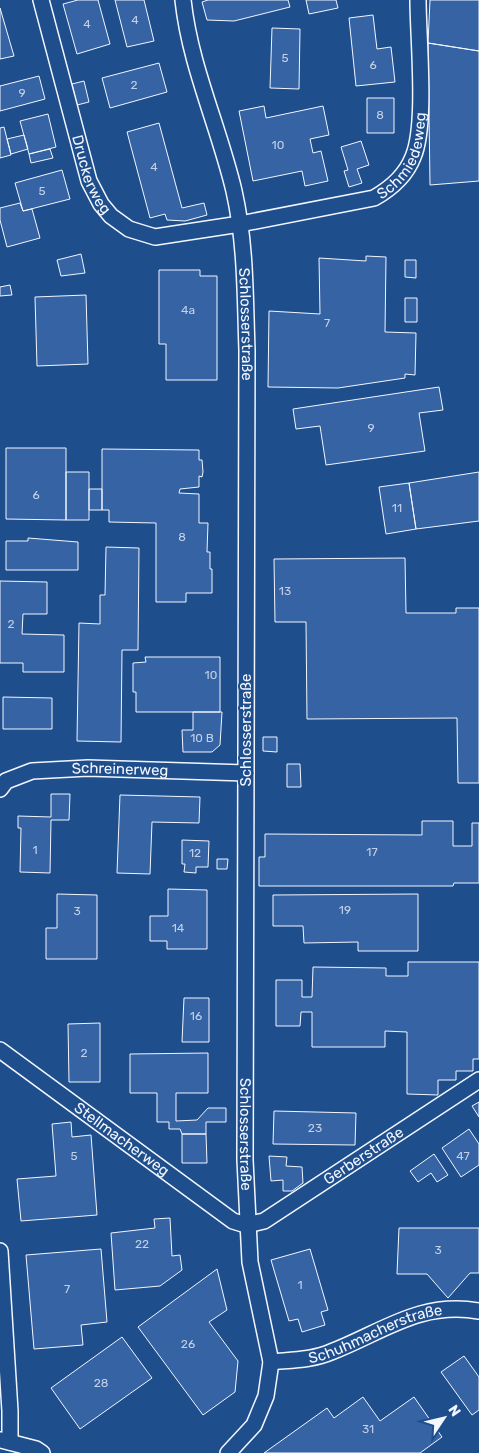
<svg xmlns="http://www.w3.org/2000/svg" width="479" height="1453" viewBox="0 0 479 1453" font-family="Rubik,sans-serif">
  <style>
    .building { fill: #3563a3; stroke: #f2f6ff }
    .lines { fill: none; stroke-linecap: round; stroke-linejoin: round }
    .minor-casing { stroke: #f2f6ff; stroke-width: 18 }
    .minor { stroke: #1f4e8c; stroke-width: 15 }
    .labels { text-anchor: middle; dominant-baseline: central; stroke-width: 4; stroke-linejoin: round; paint-order: stroke }
    .number-label { font-size: 12px; fill: #c3d1e8 }
    .street-label { font-size: 15px; fill: #f2f6ff; stroke: #1f4e8c }
  </style>
  <rect width="100%" height="100%" fill="#1f4e8c"/>
  <!-- building -->
  <path class="building" d="M78,0H98L110,44L77,54L63,4Z
    M115,0H144L154,41L127,47Z
    M208,0H288L290,7L234,21L207,20L202,2Z
    M306,0H336L338,8L309,14Z
    M430,0H479V51L428,43Z
    M0,8L14,56L0,59Z
    M373,15L377,49L391,47L395,82L356,86L349,18Z
    M272,28L300,29L299,89L270,88Z
    M428,43L479,51V181L430,185Z
    M159,63L167,92L110,108L102,78Z
    M39,76L45,99L0,111V86Z
    M84,81L89,102L77,105L72,84Z
    M367,98H394V133H367Z
    M264,106L266,118L323,106L329,135L310,139L313,153L321,151L328,181L305,186L302,171L253,181L239,111Z
    M48,114L56,147L29,154L20,121Z
    M159,123L182,208L204,203L207,215L185,221L167,220L165,214L150,218L127,132Z
    M4,127L11,155L0,158V128Z
    M24,135L28,149L11,154L7,139Z
    M361,141L369,165L357,169L362,183L349,187L344,171L348,170L341,147Z
    M50,149L53,158L31,163L29,154Z
    M62,170L70,199L23,211L15,183Z
    M20,203L23,211L32,209L40,238L7,247L0,220V208Z
    M81,254L85,273L61,276L57,260Z
    M366,256L386,257L385,332L416,333L415,375L405,374V378L338,388L268,387L269,311L320,314L319,258L366,261Z
    M405,260H416V278L405,277Z
    M159,270H200V276H217V380H166V344H159Z
    M10,285L12,295L0,296V287Z
    M86,295L88,364L37,366L35,297Z
    M405,298H417V322H405Z
    M439,387L443,410L419,413L425,451L326,465L320,426L296,429L293,409Z
    M6,448H66V520L6,519Z
    M102,449L199,450V460H202L203,472L202,477L199,476V487L180,489L179,493L199,494V523H208L207,552H210V569H212V593H186V602H156V523L109,522V510H102Z
    M66,472H89V520H66Z
    M479,472V521L416,529L409,483Z
    M409,483L416,529L386,534L379,487Z
    M89,489H102V510H89Z
    M28,538L78,542V570H6V541H28Z
    M106,547L139,548L138,650H122L121,742L77,741L79,623L100,624V595H105Z
    M405,558L406,613H456V608H479V783H458L457,718L307,719L306,622H275L274,559Z
    M0,581L47,582V614H23L22,634L64,635V672H23V663H0Z
    M145,657H220V712H136V692H133V663L146,662Z
    M3,697L52,698V729H3Z
    M193,712H222L220,745L212,752H183L182,730H193Z
    M263,737H277V752L263,751Z
    M287,764H300L301,787H287Z
    M51,794H70L69,820H51L50,873L20,872L21,828H18V816L51,817Z
    M120,795L200,797L199,823L152,822L150,874L117,873Z
    M422,821H453V846H472V823H479V883H454L453,886H259V857H265V834L422,835Z
    M182,840L209,841L208,867H196V873L184,872L185,864H182Z
    M217,859H228L227,869H217Z
    M168,889L207,890V949H167V941H150V916H168Z
    M57,894L97,895V959H46V928H57Z
    M418,894V951H358V942L304,943L303,926H273V895Z
    M408,962H479V1059H473V1071H456V1080H438V1095L407,1094V1032L385,1031V1047H312V1012H301L300,1026H276V980H302V997H312L313,967L386,968V976H408Z
    M184,998H209V1042H182Z
    M100,1023V1082H69L68,1024Z
    M208,1053V1093H176V1121L197,1120L208,1108H226V1122H206V1134H182L180,1129H169V1122H157V1093H130V1054Z
    M479,1102V1117L472,1106Z
    M274,1111L356,1113L355,1145L273,1144Z
    M71,1122L72,1137L91,1135L97,1215L21,1221L17,1179L56,1176L52,1124Z
    M469,1129L479,1144V1165L461,1177L442,1148Z
    M182,1134H206L207,1163H182Z
    M434,1154L448,1175L437,1182L431,1173L418,1182L410,1171Z
    M269,1156L287,1157L286,1166L302,1167L303,1183L292,1191H283V1180L271,1181Z
    M170,1218L172,1256L180,1255L182,1270L160,1286L115,1290L111,1233L155,1228L154,1219Z
    M399,1228H479V1273H470L448,1298L427,1274H397Z
    M101,1249L107,1322L81,1325L83,1345L34,1349L26,1255Z
    M310,1249L328,1310L321,1312L325,1325L302,1332L298,1319L289,1321L271,1260Z
    M217,1269L227,1310L209,1322L238,1361L235,1392L203,1415L138,1327Z
    M122,1337L152,1378L80,1429L51,1388Z
    M464,1356L479,1377V1410L472,1415L441,1372Z
    M363,1397L380,1421L414,1397L442,1437L420,1453H264L327,1408L334,1418Z"/>
  <g class="lines">
    <defs>
      <g id="minor">
        <path id="s1" d="M41,0L89,181L101,204L111,216L129,229L155,237L240,224L374,198C390,189 406,175 413,157C427,125 418,38 418,0"/>
        <path id="s2" d="M183,0C190,66 219,127 234,191C246,244 245,297 247,350L245,1160L250,1262L271,1362L266,1396L254,1425L228,1453"/>
        <path id="s3" d="M0,789L6,781L32,771L88,768L246,773"/>
        <path id="s4" d="M0,1050L233,1221L246,1225L264,1221L479,1080"/>
        <path d="M0,1251L10,1411V1442"/>
        <path id="s5" d="M271,1362C290,1360 313,1360 331,1352C383,1332 419,1301 479,1311"/>
        <path d="M1,1440L36,1449L42,1453"/>
      </g>
    </defs>
    <!-- minor casing -->
    <use href="#minor" class="minor-casing"/>
    <!-- minor -->
    <use href="#minor" class="minor"/>
  </g>
  <g class="labels">
    <!-- number labels -->
    <g class="number-label">
      <text x="135" y="20">4</text>
      <text x="87" y="24">4</text>
      <text x="285" y="58">5</text>
      <text x="373" y="65">6</text>
      <text x="134" y="85">2</text>
      <text x="22" y="93">9</text>
      <text x="380" y="115">8</text>
      <text x="278" y="145">10</text>
      <text x="154" y="167">4</text>
      <text x="42" y="191">5</text>
      <text x="188" y="310">4a</text>
      <text x="327" y="323">7</text>
      <text x="371" y="428">9</text>
      <text x="36" y="495">6</text>
      <text x="397" y="508">11</text>
      <text x="182" y="537">8</text>
      <text x="285" y="591">13</text>
      <text x="11" y="624">2</text>
      <text x="211" y="675">10</text>
      <text x="202" y="738">10 B</text>
      <text x="35" y="850">1</text>
      <text x="372" y="852">17</text>
      <text x="195" y="853">12</text>
      <text x="345" y="910">19</text>
      <text x="77" y="911">3</text>
      <text x="178" y="928">14</text>
      <text x="196" y="1016">16</text>
      <text x="84" y="1053">2</text>
      <text x="315" y="1128">23</text>
      <text x="74" y="1156">5</text>
      <text x="463" y="1156">47</text>
      <text x="142" y="1244">22</text>
      <text x="438" y="1250">3</text>
      <text x="300" y="1285">1</text>
      <text x="67" y="1289">7</text>
      <text x="188" y="1344">26</text>
      <text x="101" y="1383">28</text>
      <text x="368" y="1429">31</text>
    </g>
    <!-- street labels -->
    <g class="street-label">
      <text stroke="none"><textPath href="#s1" startOffset="555">Schmiedeweg</textPath></text>
      <text stroke="none"><textPath href="#s1" startOffset="182">Druckerweg</textPath></text>
      <text stroke="none"><textPath href="#s2" startOffset="332">Schlosserstraße</textPath></text>
      <text transform="translate(246 730) rotate(-90)">Schlosserstraße</text>
      <text stroke="none"><textPath href="#s3" startOffset="126">Schreinerweg</textPath></text>
      <text stroke="none"><textPath href="#s2" startOffset="1142">Schlosserstraße</textPath></text>
      <text stroke="none"><textPath href="#s4" startOffset="151">Stellmacherweg</textPath></text>
      <text stroke="none"><textPath href="#s4" startOffset="440">Gerberstraße</textPath></text>
      <text stroke="none"><textPath href="#s5" startOffset="109">Schuhmacherstraße</textPath></text>
    </g>
  </g>
  <!-- north arrow -->
  <g transform="translate(444 1418) rotate(55)" stroke="#1f4e8c" stroke-width="4" paint-order="stroke">
  <path d="M0-4L9 19L0 12L-9 19Z" fill="#f2f6ff"/>
  <text y="-8" font-size="14" font-weight="bold" text-anchor="middle" fill="#f2f6ff">N</text>
  </g>
</svg>
